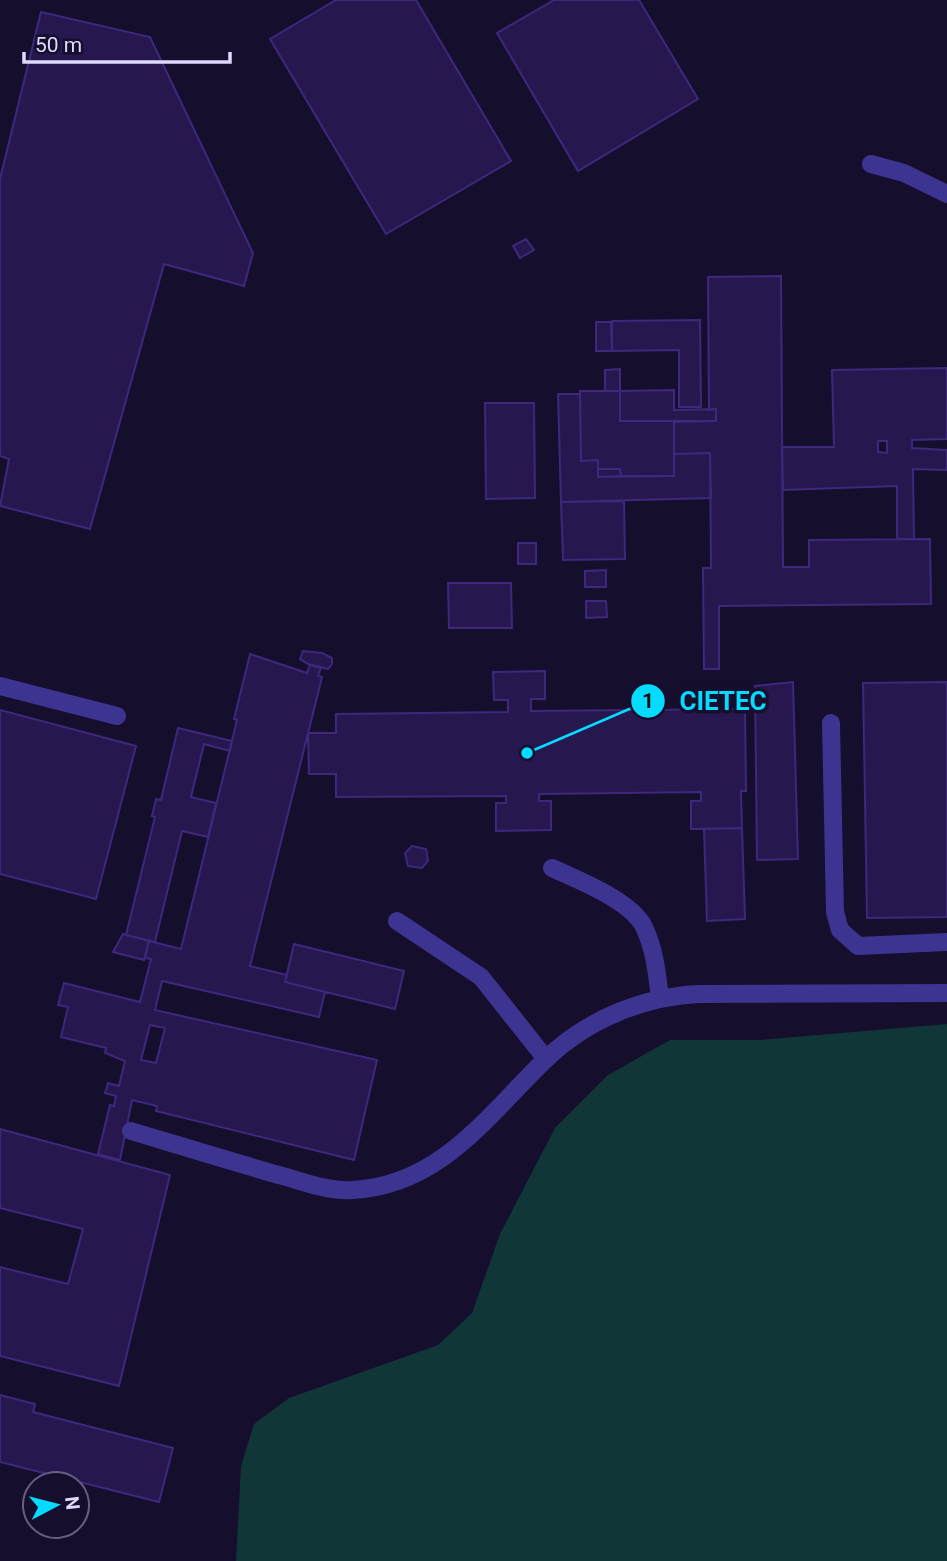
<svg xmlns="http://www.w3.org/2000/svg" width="947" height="1561" viewBox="0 0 947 1561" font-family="Roboto,sans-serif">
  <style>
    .green { fill: #103637 }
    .building { fill: #26184f; stroke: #3d287d; stroke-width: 2; fill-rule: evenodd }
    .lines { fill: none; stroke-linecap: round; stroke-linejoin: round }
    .minor { stroke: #3c3490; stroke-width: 18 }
    .leader { fill: none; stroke: #05dbff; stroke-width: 2.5 }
    .callout-dot { fill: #05dbff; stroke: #150e2c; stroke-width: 2.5 }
    .mark-label { font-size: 21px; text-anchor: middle; font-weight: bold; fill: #111 }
    .callout-label { font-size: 26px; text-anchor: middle; font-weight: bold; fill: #05dbff; stroke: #150e2c; stroke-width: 7; stroke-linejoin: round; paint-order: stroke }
  </style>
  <rect width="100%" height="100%" fill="#150e2c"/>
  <!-- green -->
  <path class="green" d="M947,1024V1561H236L241,1466L254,1424L289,1398L438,1345L472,1313L500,1234L555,1128L608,1075L670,1040H760Z"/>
  <!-- building -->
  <path class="building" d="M336,0H416L511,161L386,234L270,39Z
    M554,0H639L698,99L578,171L497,33Z
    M41,12L150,37L253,253L244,286L164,264L90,529L0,506L9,459L0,456V179Z
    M526,239L534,250L520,258L513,246Z
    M781,276L783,567H809V540L930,539L931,604L719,606V669H704L703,568H711L710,453L674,454V422L716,421V409L709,410L708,277Z
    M700,320L701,407H679V350L612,351V321Z
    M596,322H611L612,351H596Z
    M947,368V439L912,440V448L947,450V470L913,469L914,539H897V486L783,490L782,447H834L832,370ZM878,441H887V453L878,452Z
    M620,369V391H605V370Z
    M674,390V410L716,409V421H620V391Z
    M580,391H620V421H674V476H621L620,469H598V460L581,461Z
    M558,394H580L581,461L598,460V477L674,476V454L710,453L711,498L561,502Z
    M485,403H534L535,498L486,499Z
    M598,469H620L621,476L598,477Z
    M624,501L625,559L563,560L561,502Z
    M518,543H536V564H518Z
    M606,570V587H585V571Z
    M448,583H511L512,628H449Z
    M586,601H606L607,617L586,618Z
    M303,651L322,653L332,658V664L328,669L308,664L300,659Z
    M250,654L307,673L310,665L321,668L318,676L322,677L250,966L287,975L285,982L325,992L319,1017L162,981L155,1010L377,1060L354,1160L156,1111L157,1106L132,1100L120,1160L98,1154L110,1105L114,1106L116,1096L105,1093L108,1083L119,1086L125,1061L105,1053L106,1048L61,1037L68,1007L58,1005L64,983L140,1002L151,959L145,958L149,941L181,949L237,720L234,719ZM150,1025L165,1028L156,1063L141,1060Z
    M545,671V699H531V711L745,709L746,791H741L742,828L691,829V801H701V792L539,794V801H551V830L496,831V803H506V796L336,797V774H309L308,733H336V714L508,712V700H494L493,672Z
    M793,682L798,859L757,860L755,686Z
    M947,682V917L867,918L863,683Z
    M0,710L136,746L96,899L0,874Z
    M178,728L232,741L230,751L204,744L191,797L216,803L208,837L182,831L155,942L126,935L155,817L152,816L156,799L161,800Z
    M742,828L745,919L707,921L704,829Z
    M412,846L426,849L428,861L422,868L408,866L405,853Z
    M123,934L149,941L144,960L113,952Z
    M294,944L404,971L395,1009L285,982Z
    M0,1129L170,1175L119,1386L0,1356V1267L68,1284L83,1229L0,1208Z
    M0,1395L35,1404L33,1412L173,1448L159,1502L0,1462Z"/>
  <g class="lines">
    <!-- minor -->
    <path class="minor" d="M871,164L904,173L947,194
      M0,686L117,716
      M831,723L835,912L840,930L858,946L947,942
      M552,868C578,880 632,901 644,927C655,950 657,974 660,998
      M397,921L481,977L546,1059
      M131,1131C181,1146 230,1161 279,1175C302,1181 329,1192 352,1190C440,1186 487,1116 545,1060C586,1020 642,997 698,994L947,993"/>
  </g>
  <!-- callouts -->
  <path class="leader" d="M527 753L648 701"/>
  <g class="callout-dot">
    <circle cx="527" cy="753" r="7"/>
    <circle cx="648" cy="701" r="18"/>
  </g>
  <g class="mark-label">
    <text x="648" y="708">1</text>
  </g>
  <g class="callout-label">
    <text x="723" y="710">CIETEC</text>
  </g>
  <!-- north arrow -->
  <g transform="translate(56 1505) rotate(83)"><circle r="33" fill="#150e2c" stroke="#665f80" stroke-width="2"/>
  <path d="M0-5L12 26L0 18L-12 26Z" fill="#05dbff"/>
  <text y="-10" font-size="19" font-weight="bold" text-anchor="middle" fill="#dfd9ff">N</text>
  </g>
  <!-- scale -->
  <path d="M24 52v10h206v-10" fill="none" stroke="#dfd9ff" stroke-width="3.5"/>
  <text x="35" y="52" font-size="21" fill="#dfd9ff" stroke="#150e2c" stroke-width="5" paint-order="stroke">50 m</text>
</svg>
